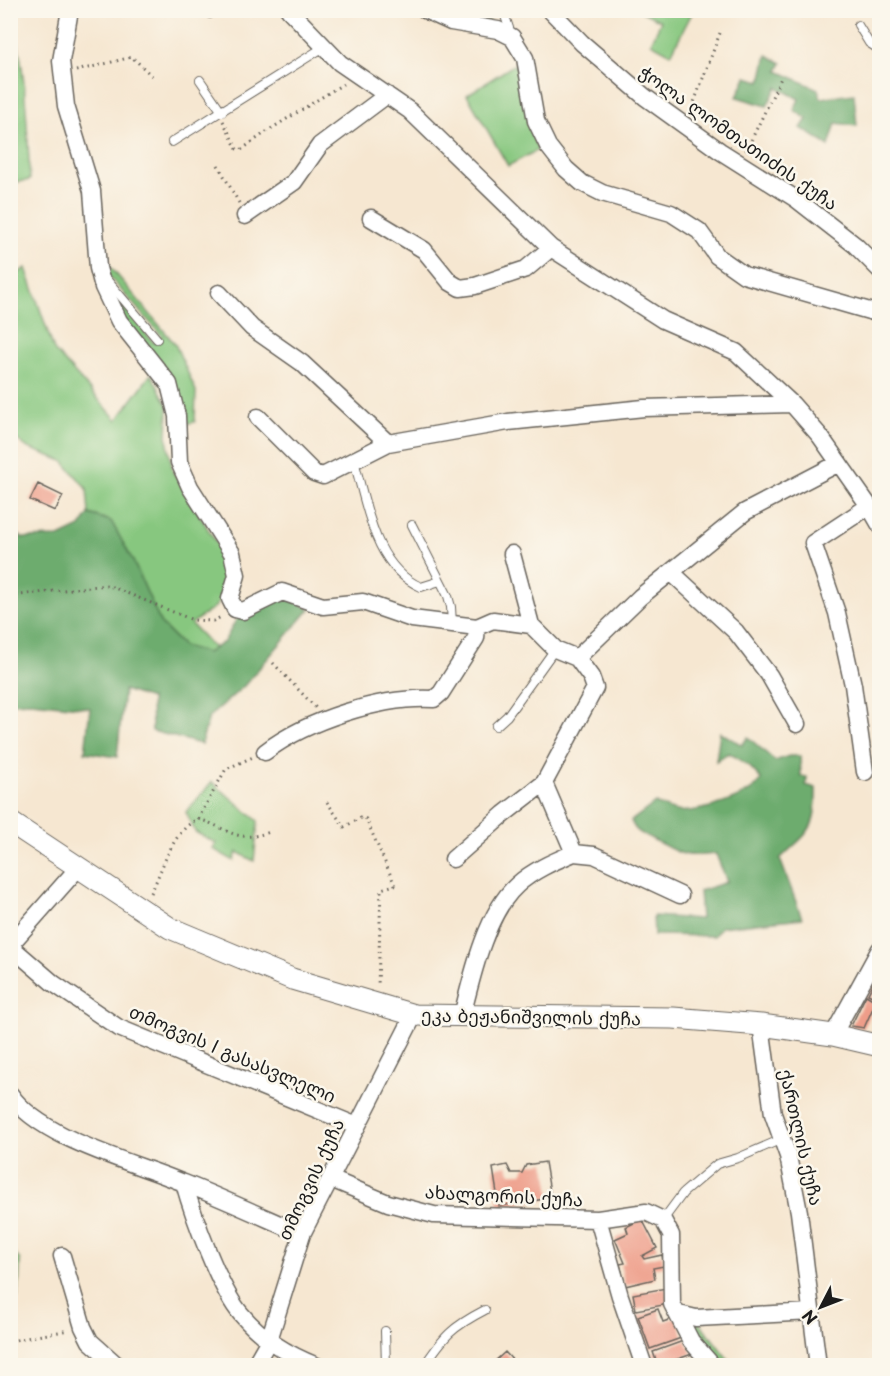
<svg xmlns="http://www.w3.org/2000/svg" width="890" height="1376" viewBox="0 0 890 1376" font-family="'Playpen Sans','Noto Sans Georgian',sans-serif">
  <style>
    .green { fill: #87c77f; stroke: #52724e; stroke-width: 1.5 }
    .forest { fill: #6dac6e; stroke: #446445; stroke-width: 1.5 }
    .building { fill: #ee9d89 }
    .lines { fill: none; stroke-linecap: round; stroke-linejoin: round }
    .service-casing { stroke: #68635b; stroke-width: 10 }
    .minor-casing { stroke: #68635b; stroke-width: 19 }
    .tertiary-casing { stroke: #68635b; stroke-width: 23 }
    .path { stroke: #68635b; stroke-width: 3; stroke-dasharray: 1.5 4.5; stroke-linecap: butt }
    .service { stroke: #fff; stroke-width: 8 }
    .minor { stroke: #fff; stroke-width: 16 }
    .tertiary { stroke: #fff; stroke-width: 21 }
    .labels { text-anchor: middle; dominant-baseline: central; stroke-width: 5; stroke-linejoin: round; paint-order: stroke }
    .street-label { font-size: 18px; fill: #1c1c1c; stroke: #fbf7ec }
  </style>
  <rect width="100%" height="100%" fill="#fbf7ec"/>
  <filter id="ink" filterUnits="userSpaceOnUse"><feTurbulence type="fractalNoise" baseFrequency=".0167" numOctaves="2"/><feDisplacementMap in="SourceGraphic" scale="12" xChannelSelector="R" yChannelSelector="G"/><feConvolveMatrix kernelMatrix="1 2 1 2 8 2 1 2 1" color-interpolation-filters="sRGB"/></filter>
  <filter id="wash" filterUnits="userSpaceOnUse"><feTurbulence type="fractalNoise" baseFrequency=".008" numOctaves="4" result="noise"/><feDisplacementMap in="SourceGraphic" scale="24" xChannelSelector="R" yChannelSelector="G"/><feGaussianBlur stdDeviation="1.35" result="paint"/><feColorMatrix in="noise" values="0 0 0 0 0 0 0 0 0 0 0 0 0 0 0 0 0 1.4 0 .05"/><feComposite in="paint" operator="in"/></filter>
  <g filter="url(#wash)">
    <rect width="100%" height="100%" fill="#f6e7d1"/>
    <!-- green -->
    <path class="green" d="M641,11H693L671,54L651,43L661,21Z
      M10,26C26,39 28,154 30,180L11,183Z
      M515,64L531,133L538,150L508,166L467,95Z
      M102,257L175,344L196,391L195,422L185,424L122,318L112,294L154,343L162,336L106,273Z
      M26,268L54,350L117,420L151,374L168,406L167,439L173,472L224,555L228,571L225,593L215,607L191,624L214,648L207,653L183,646L161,624L133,561L111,521L89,514L87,489L63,461L28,448L11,435L10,278Z
      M212,782L258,821L254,861L237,852L234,861L213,849L216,843L195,832L186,812Z
      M11,1250L20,1260L19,1290L11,1322Z
      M696,1318L731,1363L749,1358L752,1365H713L684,1327Z"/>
    <!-- forest -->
    <path class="forest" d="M438,11H488L493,13L489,21Z
      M767,55L782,63L778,71L818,89L821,98L854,94L857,126L836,123L829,146L801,128L807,119L794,110L799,99L777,87L767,106L737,97L746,77L761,81Z
      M89,514L111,521L133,561L161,624L183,646L207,653L224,642L237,618L282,594L310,609L244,686L209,717L201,744L152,731L151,699L124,690L117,757L85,752L90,708L31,702L11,703V530L23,538L59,537L80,527Z
      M720,732L742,745L748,737L775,761L789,756H800L801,776L807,777L806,785L816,788C817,832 809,830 780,859L802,918L721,927L714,936L654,935L653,916L701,919L699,891L727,882L716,854C681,858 681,854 652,839C641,833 636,833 631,821L655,803C662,806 670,810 677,811C695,815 756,796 761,779L749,766L729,753L716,761Z"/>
    <g id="blocks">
      <!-- building -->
      <path class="building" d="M38,484L63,496L55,511L30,500Z
        M880,970V1000L868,994Z
        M866,995L876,1001L864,1028L851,1026Z
        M545,1162L551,1198L499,1206L493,1168L507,1165L511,1173H522L526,1165Z
        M642,1219L657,1248L642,1256L644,1259L662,1255L664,1266L653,1268L655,1279L625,1286L620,1264L625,1263L615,1239L628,1233L626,1227Z
        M666,1288L669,1304L636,1310L633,1294Z
        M658,1309L663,1322L677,1317L684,1337L650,1349L638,1316Z
        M686,1340L692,1354L658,1366L653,1352Z
        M505,1352L518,1366L493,1363Z"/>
    </g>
  </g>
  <g filter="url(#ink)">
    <use href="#blocks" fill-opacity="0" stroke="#68635b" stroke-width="1.5"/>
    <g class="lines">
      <defs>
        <path id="service" d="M209,10L210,14
          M503,10L511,34
          M858,25L869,43L880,50
          M200,80L222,112
          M172,142L324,47
          M107,280L157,339
          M354,461C367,505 374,567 421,587L440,581
          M412,525L448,596L451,607L452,624
          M496,726L507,716L555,649
          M663,1220L683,1193L717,1164L738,1158L782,1139
          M385,1331L386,1366
          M424,1366C444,1336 452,1327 485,1310"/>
        <path id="minor" d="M70,10L61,61L66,106L92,191L98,268L103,287L119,321L169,384L177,416L179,462L190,487L232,553L237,575L230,599L235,609L243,611L282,592L323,606L363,602L412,619L477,627L493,620L531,625
          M289,10L340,63L410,111L551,248L663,320L736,352L792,404L820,436L869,506L880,525
          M425,10L451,22L498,30L512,37L525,58L536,121L548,146L566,169L582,183L602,193L671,213L699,231L717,256L744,275L880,314
          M550,10L582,43L645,97L720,151L796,199L855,245L880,270
          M245,216L294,182L320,145L387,95
          M371,218L424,250L450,282L460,288L475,286L526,269L551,248
          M219,293L252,328L302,363L388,443
          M258,417L314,473L323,476L388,443L508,422L644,408L792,404
          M512,554L531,625L555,649L577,658L591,677L595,688L544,783L574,853L594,855L680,895
          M671,572L736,632L769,675L797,724
          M577,658L640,597L745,512L839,463
          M265,752C307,720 382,696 434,699L441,693L476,638L477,627
          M865,772L853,685L837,613L813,543L869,506
          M453,859L504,814L544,783
          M10,945L79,867
          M10,946L53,983L119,1028L357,1126
          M462,1016C472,976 486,913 517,885C533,870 555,861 574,853
          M761,1025L773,1114L788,1156L799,1212L818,1366
          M833,1035L880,949
          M10,1094C40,1139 134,1162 184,1183C224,1199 263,1217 302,1234
          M331,1179L388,1203L434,1215L598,1219L646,1212L663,1220L671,1235L672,1304L691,1341L713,1366
          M184,1183C193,1215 220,1290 241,1314C262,1339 287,1354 317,1366
          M598,1219L620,1296L644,1366
          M62,1256L83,1327L90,1341L118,1366
          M679,1314L696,1318L812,1312
          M254,1366L269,1340L302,1234L414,1015"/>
        <path id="tertiary" d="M10,822L170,928L292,979L414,1015L673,1018L761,1025L833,1035L880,1046"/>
      </defs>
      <!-- service casing -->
      <use href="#service" class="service-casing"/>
      <!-- minor casing -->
      <use href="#minor" class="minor-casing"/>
      <!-- tertiary casing -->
      <use href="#tertiary" class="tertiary-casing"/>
      <!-- path -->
      <path class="path" d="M76,71L132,57L153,77
        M690,113L720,33
        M223,121L237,149L241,150L269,130L343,84
        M746,151L782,76
        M218,165L239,203
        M10,596L107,585L193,620L213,621L223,616
        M273,663L316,708
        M327,802L344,827L362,817L366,819L395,885L381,889L378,987
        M198,819L226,769L253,757
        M151,893C163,868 172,831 198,819C230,828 233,844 270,832
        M10,1341L69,1330"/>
      <!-- service -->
      <use href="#service" class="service"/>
      <!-- minor -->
      <use href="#minor" class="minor"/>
      <!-- tertiary -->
      <use href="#tertiary" class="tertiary"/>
    </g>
  </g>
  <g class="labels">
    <!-- street labels -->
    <g class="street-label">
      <text transform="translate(739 137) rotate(35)">ჭოლა ლომთათიძის ქუჩა</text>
      <text transform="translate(531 1016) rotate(1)">ეკა ბეჟანიშვილის ქუჩა</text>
      <text transform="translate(233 1053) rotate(23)">თმოგვის I გასასვლელი</text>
      <text transform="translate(802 1137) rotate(77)">ქართლის ქუჩა</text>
      <text transform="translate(310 1179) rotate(-65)">თმოგვის ქუჩა</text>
      <text transform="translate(504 1195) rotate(3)">ახალგორის ქუჩა</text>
    </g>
  </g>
  <!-- margin -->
  <rect width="890" height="1376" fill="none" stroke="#fbf7ec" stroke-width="36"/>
  <!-- north arrow -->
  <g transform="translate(821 1307) rotate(228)" stroke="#fbf7ec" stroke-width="4.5" paint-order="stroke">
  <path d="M0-4.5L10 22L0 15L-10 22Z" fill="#1c1c1c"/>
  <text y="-9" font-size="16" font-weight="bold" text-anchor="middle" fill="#1c1c1c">N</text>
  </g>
</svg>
